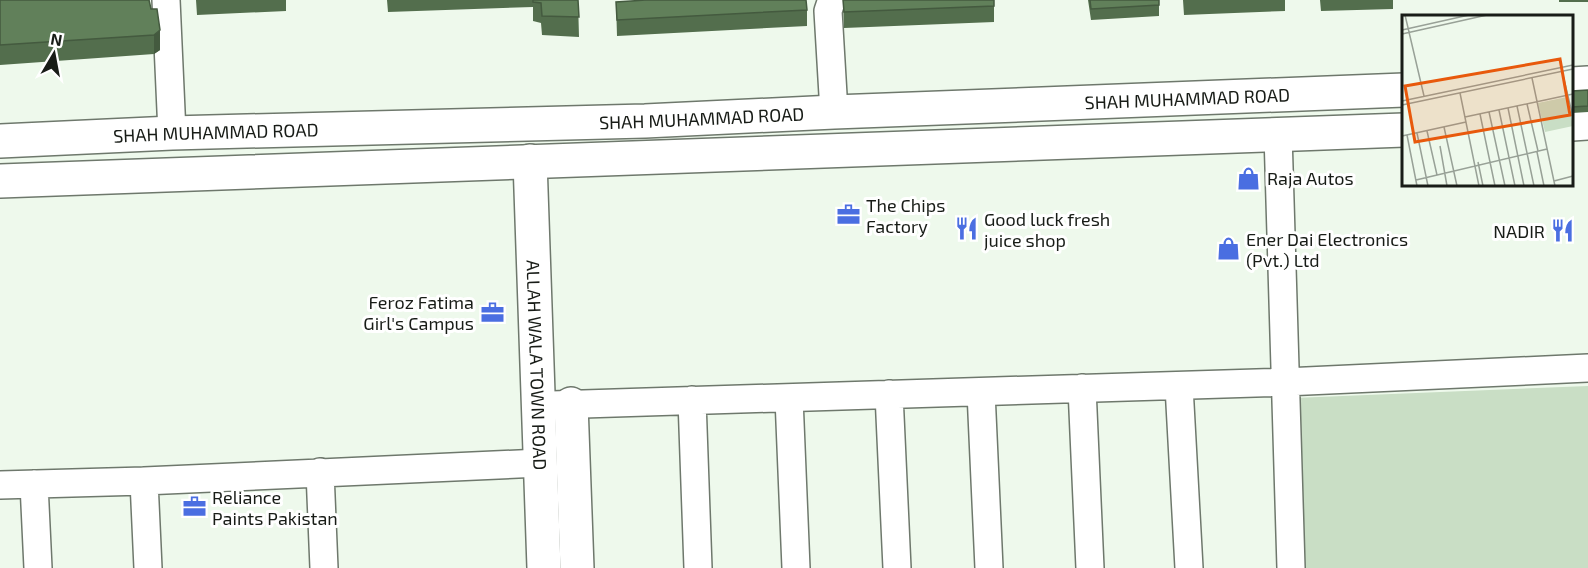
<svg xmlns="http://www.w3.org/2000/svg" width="1588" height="568" viewBox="0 0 1588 568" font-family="'Exo 2',sans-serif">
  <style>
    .green { fill: #c9dec5 }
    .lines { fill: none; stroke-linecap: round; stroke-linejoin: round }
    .minor-casing { stroke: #6e786c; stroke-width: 30 }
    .major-casing { stroke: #6e786c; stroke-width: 36 }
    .minor { stroke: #fff; stroke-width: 27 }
    .major { stroke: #fff; stroke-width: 33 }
    .wall { fill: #536e4d }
    .shaded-wall { fill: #445a3f }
    .building { fill: #61805a; stroke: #445a3f; stroke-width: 1.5 }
    .labels { text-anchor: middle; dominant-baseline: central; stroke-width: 6; stroke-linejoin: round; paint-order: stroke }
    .street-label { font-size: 18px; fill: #181c17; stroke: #fff }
    .poi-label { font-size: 18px; fill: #181c17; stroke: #fff; text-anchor: start }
    .inset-road { fill: none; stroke: #98a197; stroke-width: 1.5 }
    .view { fill: #e8590c; fill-opacity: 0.15; stroke: #e8590c; stroke-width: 3 }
    .inset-edge { fill: none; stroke: #181c17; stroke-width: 3 }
  </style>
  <rect width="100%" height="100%" fill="#eef9ec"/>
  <!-- green -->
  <path class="green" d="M1588,386V568H1303L1294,398Z"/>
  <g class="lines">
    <defs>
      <path id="minor" d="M166,0L172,133
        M833,0L831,2L828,11L834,112
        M1278,134L1291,568
        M1179,386L1189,568
        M1082,388L1090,568
        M981,392L989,568
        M889,394L897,568
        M789,398L796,568
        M692,400L698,568
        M552,405L1285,382L1588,368
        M320,472L324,568
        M144,481L148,568
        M34,484L38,568
        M0,485L144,481L540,463"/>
      <g id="major">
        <path d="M1572,84L1588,83"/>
        <path d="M1572,124L1588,123"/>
        <path id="s1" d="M0,141L172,133L645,121L834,112L1404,90"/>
        <path id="s2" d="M530,161L544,568"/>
        <path d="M0,181L1404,130"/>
        <path d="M571,404L577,568"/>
      </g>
    </defs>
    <!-- minor casing -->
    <use href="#minor" class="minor-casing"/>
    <!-- major casing -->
    <use href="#major" class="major-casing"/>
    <!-- minor -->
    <use href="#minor" class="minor"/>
    <!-- major -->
    <use href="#major" class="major"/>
  </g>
  <!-- wall -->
  <path class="wall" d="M0,0H149L160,50L154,54L0,65Z
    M196,0H286V11L197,15Z
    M387,0H578L579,37L542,35L541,23L533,21V7L388,12Z
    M843,0L994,6V22L844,28Z
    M1088,0H1159V16L1091,20Z
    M1183,0H1285V11L1184,15Z
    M1320,0H1393V9L1321,11Z
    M1559,0H1588V2H1559Z
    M616,2L807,10V26L617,36Z
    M1588,90V112L1572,113V91Z"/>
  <!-- shaded-wall -->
  <path class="shaded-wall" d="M160,30V50L154,54V35Z"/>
  <!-- building -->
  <path class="building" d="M0,0H149L151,9H157L160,30L154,35L0,45Z
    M533,0H578L579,17L542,16L541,3L533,2Z
    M646,0H806L807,10L617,20L616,2Z
    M843,0H994V6L844,12Z
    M1090,0H1159V5L1091,9Z
    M1588,90V106L1572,107V91Z"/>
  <!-- icons -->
  <defs>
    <symbol id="shop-bare" viewBox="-9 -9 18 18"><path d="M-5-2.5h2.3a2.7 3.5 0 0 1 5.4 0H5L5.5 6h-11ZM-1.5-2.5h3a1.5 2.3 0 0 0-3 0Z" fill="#4a6ee1" stroke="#fff" stroke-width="2.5" paint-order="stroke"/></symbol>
    <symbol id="office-bare" viewBox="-9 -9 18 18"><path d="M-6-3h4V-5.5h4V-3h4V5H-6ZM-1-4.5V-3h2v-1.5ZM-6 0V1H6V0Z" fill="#4a6ee1" stroke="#fff" stroke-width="2.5" paint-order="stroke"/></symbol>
    <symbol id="restaurant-bare" viewBox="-9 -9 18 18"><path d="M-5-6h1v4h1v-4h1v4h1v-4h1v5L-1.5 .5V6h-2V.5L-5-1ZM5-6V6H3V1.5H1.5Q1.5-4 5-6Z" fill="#4a6ee1" stroke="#fff" stroke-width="2.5" paint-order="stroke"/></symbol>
  </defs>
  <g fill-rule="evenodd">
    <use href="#shop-bare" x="1232" y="162" width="33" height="33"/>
    <use href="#office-bare" x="832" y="198" width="33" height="33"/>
    <use href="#restaurant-bare" x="950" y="212" width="33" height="33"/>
    <use href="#restaurant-bare" x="1546" y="214" width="33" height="33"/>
    <use href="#shop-bare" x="1212" y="232" width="33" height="33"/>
    <use href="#office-bare" x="476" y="296" width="33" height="33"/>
    <use href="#office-bare" x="178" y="490" width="33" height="33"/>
  </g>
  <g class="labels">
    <!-- street labels -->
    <g class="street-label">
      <text stroke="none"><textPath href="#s1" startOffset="1188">SHAH MUHAMMAD ROAD</textPath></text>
      <text stroke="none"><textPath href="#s1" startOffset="702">SHAH MUHAMMAD ROAD</textPath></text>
      <text stroke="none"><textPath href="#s1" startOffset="216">SHAH MUHAMMAD ROAD</textPath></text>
      <text stroke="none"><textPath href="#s2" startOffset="204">ALLAH WALA TOWN ROAD</textPath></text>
    </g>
    <!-- poi labels -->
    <g class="poi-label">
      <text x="1267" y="178">Raja Autos</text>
      <text x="866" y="205">The Chips<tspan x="866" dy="21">Factory</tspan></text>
      <text x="984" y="219">Good luck fresh<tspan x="984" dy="21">juice shop</tspan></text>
      <text x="1545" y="231" text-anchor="end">NADIR</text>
      <text x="1246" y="239">Ener Dai Electronics<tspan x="1246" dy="21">(Pvt.) Ltd</tspan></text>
      <text x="474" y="302" text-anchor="end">Feroz Fatima<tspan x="474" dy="21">Girl's Campus</tspan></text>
      <text x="212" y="497">Reliance<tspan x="212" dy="21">Paints Pakistan</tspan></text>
    </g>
  </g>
  <!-- overview -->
  <g transform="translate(1402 15)">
    <rect width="171" height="171" fill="#eef9ec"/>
    <path d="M165,82L171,111L143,117L136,88Z" fill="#c9dec5"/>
    <path class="inset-road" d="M3,0L22,81M0,15L67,0M0,19L85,0M160,56L171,102M130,63L153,171M58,78L77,171M0,86L171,50M125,89L136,136M0,90L171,54M115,91L132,171M106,93L122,171M97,95L113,171M87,97L103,171M78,99L93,171M63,102L171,79M42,112L55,171M25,116L35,160M15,118L26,171M5,120L15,171M0,121L64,107M38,131L45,171M135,137L142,171M76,147L81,171M14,165L145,134M152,166L171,161"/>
    <path class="view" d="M158,44L168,100L13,127L3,71Z"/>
    <rect width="171" height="171" class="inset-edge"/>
  </g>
  <!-- north arrow -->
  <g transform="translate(54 54) rotate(10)" stroke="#ffffff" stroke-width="4.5" paint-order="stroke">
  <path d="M0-4.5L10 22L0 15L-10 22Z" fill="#181c17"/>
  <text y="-9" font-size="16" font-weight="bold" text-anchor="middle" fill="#181c17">N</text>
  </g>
</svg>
